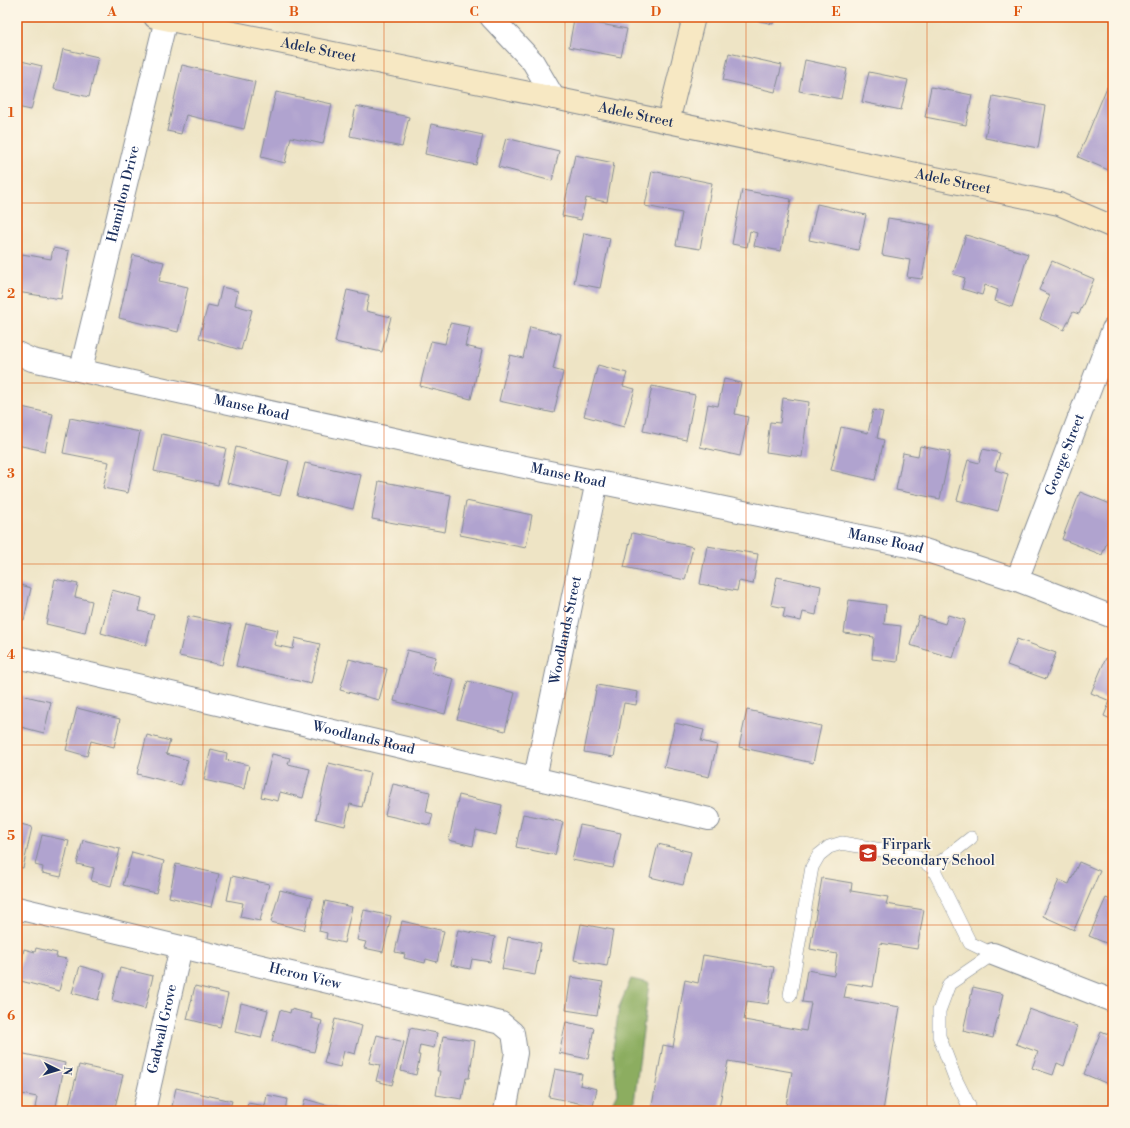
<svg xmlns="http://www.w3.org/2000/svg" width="1130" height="1128" viewBox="0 0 1130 1128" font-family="'Libre Bodoni',serif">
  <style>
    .forest { fill: #8cad61; stroke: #546e60 }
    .building { fill: #b0a3cf }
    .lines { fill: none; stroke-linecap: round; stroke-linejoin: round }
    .lane-casing { stroke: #848a92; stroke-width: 14 }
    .street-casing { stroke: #848a92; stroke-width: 24 }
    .secondary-casing { stroke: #848a92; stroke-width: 24 }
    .lane { stroke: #fff; stroke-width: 13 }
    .street { stroke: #fff; stroke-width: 22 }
    .secondary { stroke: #f7e8c3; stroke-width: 22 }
    .grid { fill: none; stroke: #de5710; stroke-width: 1; stroke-opacity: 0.55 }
    .labels { text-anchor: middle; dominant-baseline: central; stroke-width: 3.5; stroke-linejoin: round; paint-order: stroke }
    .street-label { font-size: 14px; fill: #1b2f5e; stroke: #fcf5e5 }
    .poi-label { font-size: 14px; fill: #1b2f5e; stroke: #fcf5e5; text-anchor: start }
    .neatline { fill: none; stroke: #de5710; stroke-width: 1.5 }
    .grid-label { font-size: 13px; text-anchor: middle; font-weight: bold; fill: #de5710 }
  </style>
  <rect width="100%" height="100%" fill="#fcf5e5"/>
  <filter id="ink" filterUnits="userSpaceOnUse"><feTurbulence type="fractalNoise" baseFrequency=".025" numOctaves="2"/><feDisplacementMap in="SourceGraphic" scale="8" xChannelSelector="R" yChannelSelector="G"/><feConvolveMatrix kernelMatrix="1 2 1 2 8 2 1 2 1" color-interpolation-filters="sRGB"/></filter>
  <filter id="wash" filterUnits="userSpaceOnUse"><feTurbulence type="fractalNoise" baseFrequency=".012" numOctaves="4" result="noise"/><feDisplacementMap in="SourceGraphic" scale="16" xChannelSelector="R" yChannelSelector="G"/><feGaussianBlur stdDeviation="0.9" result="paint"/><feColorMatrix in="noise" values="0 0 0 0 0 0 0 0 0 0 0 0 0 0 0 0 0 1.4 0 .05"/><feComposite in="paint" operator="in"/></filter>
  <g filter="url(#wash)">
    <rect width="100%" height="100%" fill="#eee4c5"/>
    <!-- forest -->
    <path class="forest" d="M631,979L649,983L633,1111H608L617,1093L613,1050L619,1007Z"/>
    <g id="blocks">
      <!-- building -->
      <path class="building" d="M743,17H774L773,24Z
        M574,19L627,29L621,57L569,47Z
        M63,49L98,57L89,97L54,89Z
        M729,53L782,65L775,92L723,80Z
        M17,60L42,66L31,110L17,107Z
        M805,60L847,69L841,99L799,91Z
        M182,65L255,82L244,129L186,115L181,134L167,131Z
        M869,72L908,80L901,110L862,102Z
        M931,87L972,95L966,125L925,117Z
        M1107,87L1113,90V172L1078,157Z
        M276,92L332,104L323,144L291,137L285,163L261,157Z
        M993,96L1045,106L1038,148L985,138Z
        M356,106L409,117L402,147L350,136Z
        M431,124L483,135L476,165L425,154Z
        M506,138L559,151L552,181L498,167Z
        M575,155L614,163L607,202L586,198L581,220L562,216Z
        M652,171L712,183L700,249L676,245L682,213L645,206Z
        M742,190L791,199L781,251L754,246L757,233L750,231L747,247L732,244Z
        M817,204L866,215L858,250L809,240Z
        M888,218L931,225L922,279L907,277L910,260L882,255Z
        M584,233L610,238L600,288L574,283Z
        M966,235L1028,254L1012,307L995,301L998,290L985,285L982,295L962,289L965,278L953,274Z
        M53,248L69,251L61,299L17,292L22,254L51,259Z
        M133,255L164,262L159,281L188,287L178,332L119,318Z
        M1052,261L1094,279L1079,314L1073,312L1064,330L1040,319L1050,295L1039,290Z
        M222,287L238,291L235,305L252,310L241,350L199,338L208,305L217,307Z
        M347,290L369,295L366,311L391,317L382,352L335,342Z
        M450,323L470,327L465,346L482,350L471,399L420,386L431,341L445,344Z
        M530,327L561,334L553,369L563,372L554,413L499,401L510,355L523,358Z
        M598,365L627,373L623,386L635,389L624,427L584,416Z
        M724,379L741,383L735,414L748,417L740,456L700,447L708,404L718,406Z
        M652,386L695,395L686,440L643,431Z
        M783,398L809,402L802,457L766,452L770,422L780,423Z
        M17,406L53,414L45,451L17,445Z
        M873,410L883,412L877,438L884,440L875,480L831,470L841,427L868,433Z
        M70,418L140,432L128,493L103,488L109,462L63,453Z
        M162,434L226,448L218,485L154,471Z
        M920,446L950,452L940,499L896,490L903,453L918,456Z
        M236,447L289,461L280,496L227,483Z
        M983,449L1000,453L995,470L1008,474L998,511L957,500L968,460L979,463Z
        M305,463L361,475L353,509L297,496Z
        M379,481L451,495L445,532L372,519Z
        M1080,492L1113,505V526L1102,555L1062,539Z
        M466,501L532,515L526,548L460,535Z
        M632,533L693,547L685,580L624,567Z
        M707,546L758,554L753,584L739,581L737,591L700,584Z
        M777,577L821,586L816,615L803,612L801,621L783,617L785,608L771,605Z
        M55,579L78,584L75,597L92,601L85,633L46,624Z
        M17,584L31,588L24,620L17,618Z
        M112,590L142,598L139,611L154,615L146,646L101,633Z
        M849,600L886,605L884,624L901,626L897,662L872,659L874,637L844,633Z
        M948,615L965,620L953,658L910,645L919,616L945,624Z
        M188,616L231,625L222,665L179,656Z
        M246,623L278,630L274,645L293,649L295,638L320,644L311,684L236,666Z
        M1017,639L1056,653L1046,679L1007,665Z
        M407,650L436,657L432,673L454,679L445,714L394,701Z
        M1106,658L1113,661V720L1104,716L1110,701L1091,693Z
        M349,659L387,669L379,700L340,690Z
        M468,681L515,693L505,731L457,719Z
        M597,685L638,692L636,705L624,703L614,757L584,752Z
        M17,694L51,702L44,733L17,726Z
        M77,708L120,719L114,747L91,741L87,756L66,750Z
        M747,710L821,726L813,763L739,747Z
        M675,723L704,730L701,741L717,745L709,777L664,767Z
        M147,735L170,741L166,754L188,760L181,785L137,774Z
        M211,749L227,753L226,760L249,765L244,789L204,780Z
        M272,754L290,758L288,764L310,769L303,798L280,792L278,801L261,797Z
        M329,763L370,773L362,807L350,804L345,826L316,819Z
        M393,784L430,792L426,812L433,814L430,825L385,815Z
        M459,795L502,805L496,835L476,830L473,846L449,840Z
        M523,814L563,822L555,855L516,847Z
        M17,823L32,827L23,868L17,867Z
        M580,825L621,833L613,868L572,860Z
        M42,835L69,841L61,877L42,873L43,867L35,865Z
        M83,840L120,849L111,886L91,881L94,868L77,864Z
        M658,844L691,852L683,885L650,877Z
        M132,852L164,861L156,893L123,885Z
        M1079,862L1100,871L1074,930L1043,916L1059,880L1069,884Z
        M176,864L219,874L211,907L169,897Z
        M232,876L269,884L260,921L240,917L243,903L227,900Z
        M822,878L852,883L851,891L888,897L886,904L924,910L917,949L880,943L873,987L847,983L844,998L900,1007L883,1111H785L792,1072L728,1061L719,1108L731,1111H651L663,1045L673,1047L685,980L698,983L703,955L774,967L768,1004L747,1001L744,1020L806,1031L811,1003L802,1002L807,970L834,975L837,954L810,949Z
        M280,890L312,898L304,930L271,922Z
        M1106,898L1113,901V946L1089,936Z
        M325,901L352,907L344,943L326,939L327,933L319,931Z
        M364,910L391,916L383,952L364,948L366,942L357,940Z
        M402,921L444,931L437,962L426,959L425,963L404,958L405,954L395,952Z
        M581,924L613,930L607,966L574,960Z
        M458,930L495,937L490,962L472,959L470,969L451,965Z
        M508,937L541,943L535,975L502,969Z
        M36,948L57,953L56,957L67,959L59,991L17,980L24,949L35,952Z
        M80,966L105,973L98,1000L72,993Z
        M120,968L153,976L145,1009L112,1000Z
        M571,977L603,982L597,1015L566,1010Z
        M195,986L228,994L220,1027L187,1019Z
        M973,987L1003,994L993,1038L963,1031Z
        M241,1003L268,1010L261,1038L235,1032Z
        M291,1009L312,1014L311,1018L322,1021L314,1052L272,1041L280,1010L290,1013Z
        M1029,1009L1077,1026L1064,1066L1057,1063L1053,1075L1032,1068L1038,1052L1016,1044Z
        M335,1019L362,1026L355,1054L344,1051L340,1067L324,1063Z
        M566,1022L594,1028L588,1059L559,1053Z
        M410,1028L437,1033L434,1048L420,1045L418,1055H420L416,1075L401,1071Z
        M1101,1031L1113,1036V1086L1084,1074Z
        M377,1035L404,1042L392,1085L376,1081L380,1065L369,1063Z
        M443,1036L475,1041L469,1078H466L462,1099L436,1095L440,1071H437Z
        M20,1053L65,1063L55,1111L35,1108L37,1097L17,1093V1065Z
        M79,1065L123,1075L114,1111H85L86,1109L69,1105Z
        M555,1069L582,1074L580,1085L597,1089L593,1106L549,1097Z
        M176,1088L232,1101L229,1111H171Z
        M267,1095L287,1099L285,1111H246L248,1103L265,1106Z
        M305,1099L347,1111H302Z"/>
    </g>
  </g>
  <g filter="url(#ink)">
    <use href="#blocks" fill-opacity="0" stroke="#848a92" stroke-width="1"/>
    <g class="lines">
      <defs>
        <path id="lane" d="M933,868L971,838
          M790,995L812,867L819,855L829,847L842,843L915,856L933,868L970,943L993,954L949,984L939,1011V1036L955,1078L969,1106V1111"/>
        <g id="street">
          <path d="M491,17L533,62L554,98"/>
          <path id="s1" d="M17,353L32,360L467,455L918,548L1017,580L1113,617"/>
          <path id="s2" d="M81,369L166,19L171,17"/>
          <path id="s3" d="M1017,580L1113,329"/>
          <path id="s4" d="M17,657L709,819"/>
          <path id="s5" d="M535,778L597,481"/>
          <path id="s6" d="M17,908L501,1023L513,1033L516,1053L505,1111"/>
          <path d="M993,954L1113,1001"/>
          <path id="s7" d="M144,1111L181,947"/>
        </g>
        <g id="secondary">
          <path id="s8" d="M155,17L554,98L1059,204L1113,227"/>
          <path d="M668,122L694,17"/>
        </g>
      </defs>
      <!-- lane casing -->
      <use href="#lane" class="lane-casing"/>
      <!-- street casing -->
      <use href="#street" class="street-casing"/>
      <!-- secondary casing -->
      <use href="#secondary" class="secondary-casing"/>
      <!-- lane -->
      <use href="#lane" class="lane"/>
      <!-- street -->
      <use href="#street" class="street"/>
      <!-- secondary -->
      <use href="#secondary" class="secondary"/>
    </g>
  </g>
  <!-- grid -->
  <path class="grid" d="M203,17V1111M384,17V1111M565,17V1111M746,17V1111M927,17V1111M17,203H1113M17,383H1113M17,564H1113M17,745H1113M17,925H1113"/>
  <!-- icons -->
  <defs>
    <symbol id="school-square" viewBox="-11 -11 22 22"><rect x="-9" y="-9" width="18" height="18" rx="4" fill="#c8321e" stroke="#fcf5e5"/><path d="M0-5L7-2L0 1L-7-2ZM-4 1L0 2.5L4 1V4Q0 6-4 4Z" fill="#fff"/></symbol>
  </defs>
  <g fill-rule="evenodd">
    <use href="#school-square" x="857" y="842" width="22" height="22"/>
  </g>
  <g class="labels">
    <!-- street labels -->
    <g class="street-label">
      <text stroke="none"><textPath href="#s8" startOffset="167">Adele Street</textPath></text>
      <text stroke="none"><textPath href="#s8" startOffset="491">Adele Street</textPath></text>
      <text stroke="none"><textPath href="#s8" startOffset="815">Adele Street</textPath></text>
      <text stroke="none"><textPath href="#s2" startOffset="180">Hamilton Drive</textPath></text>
      <text stroke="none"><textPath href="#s1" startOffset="241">Manse Road</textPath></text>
      <text stroke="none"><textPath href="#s3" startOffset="134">George Street</textPath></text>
      <text stroke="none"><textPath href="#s1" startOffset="565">Manse Road</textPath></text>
      <text stroke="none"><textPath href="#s1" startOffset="889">Manse Road</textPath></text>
      <text stroke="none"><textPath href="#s5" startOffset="151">Woodlands Street</textPath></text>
      <text stroke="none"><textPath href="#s4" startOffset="356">Woodlands Road</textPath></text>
      <text stroke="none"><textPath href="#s6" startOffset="296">Heron View</textPath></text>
      <text stroke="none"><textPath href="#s7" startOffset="84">Gadwall Grove</textPath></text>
    </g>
    <!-- poi labels -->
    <g class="poi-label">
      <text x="882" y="845">Firpark<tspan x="882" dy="16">Secondary School</tspan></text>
    </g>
  </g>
  <!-- margin -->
  <rect width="1130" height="1128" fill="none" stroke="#fcf5e5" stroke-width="44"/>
  <!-- north arrow -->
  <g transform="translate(58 1070) rotate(95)" stroke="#fcf5e5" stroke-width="3" paint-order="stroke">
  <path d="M0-3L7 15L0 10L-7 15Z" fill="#1b2f5e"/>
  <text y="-6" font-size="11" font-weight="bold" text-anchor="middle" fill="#1b2f5e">N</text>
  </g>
  <rect x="22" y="22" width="1086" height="1084" class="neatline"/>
  <g class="grid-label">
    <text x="112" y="16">A</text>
    <text x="294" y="16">B</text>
    <text x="474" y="16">C</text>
    <text x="656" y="16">D</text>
    <text x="836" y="16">E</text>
    <text x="1018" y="16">F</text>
    <text x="11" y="117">1</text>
    <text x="11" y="298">2</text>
    <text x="11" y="478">3</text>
    <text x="11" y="659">4</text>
    <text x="11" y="840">5</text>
    <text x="11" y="1020">6</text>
  </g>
</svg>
